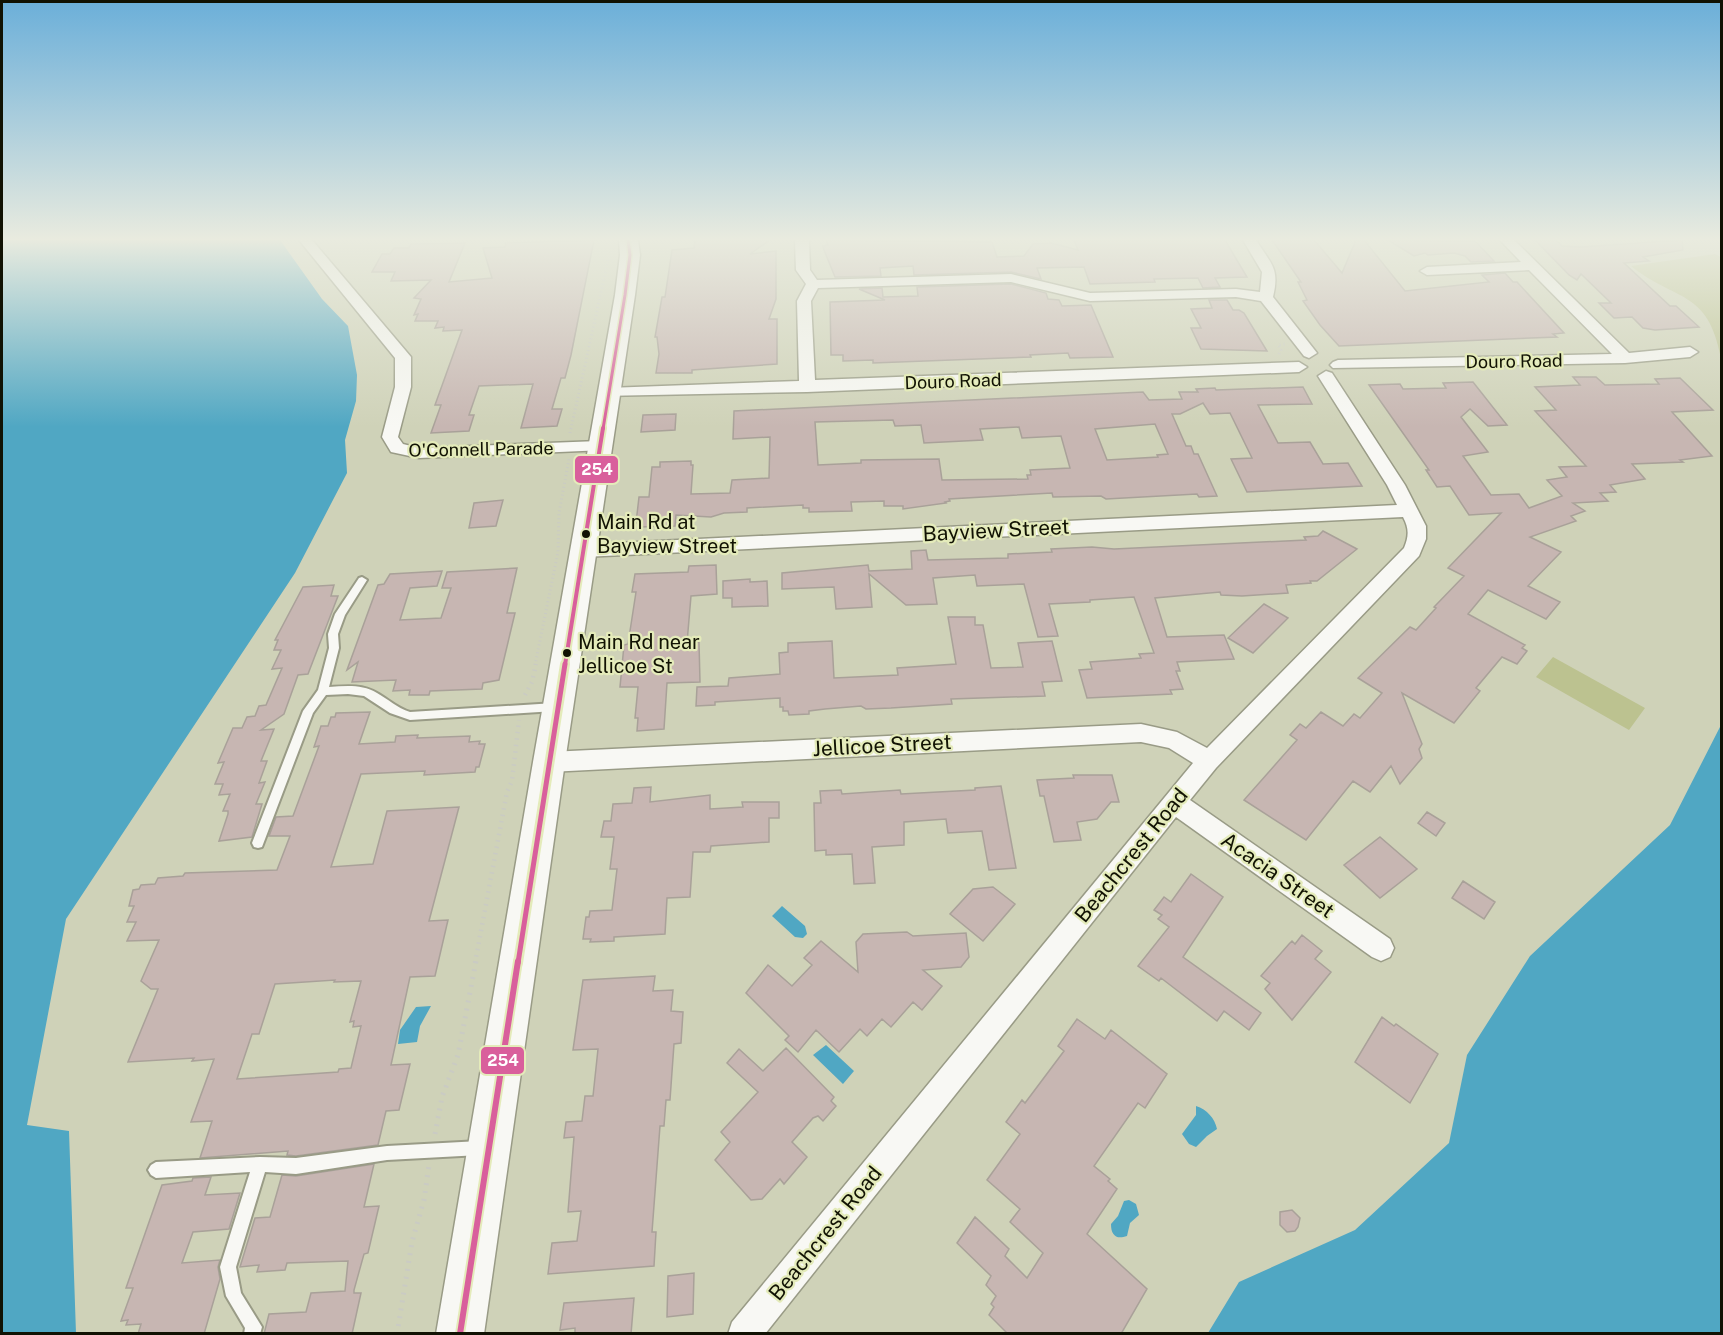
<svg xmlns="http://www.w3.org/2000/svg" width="1723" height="1335" viewBox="0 0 1723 1335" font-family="'Public Sans',sans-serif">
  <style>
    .green { fill: #bcc290 }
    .water { fill: #50a7c3 }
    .building { fill: #c7b6b2; stroke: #a9a199; stroke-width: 1.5; fill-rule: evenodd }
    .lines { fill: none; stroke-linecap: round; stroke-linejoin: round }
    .lane-casing { stroke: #999b86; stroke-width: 4 }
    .street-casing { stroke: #999b86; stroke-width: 3 }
    .secondary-casing { stroke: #999b86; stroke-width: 3 }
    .path-far2 { stroke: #cacbc3; stroke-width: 3; stroke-dasharray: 1 3; stroke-linecap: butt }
    .path-far1 { stroke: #cacbc3; stroke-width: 4.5; stroke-dasharray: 1.5 5; stroke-linecap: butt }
    .path { stroke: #cacbc3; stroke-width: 5; stroke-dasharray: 2 6; stroke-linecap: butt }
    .lane { fill: #f8f8f4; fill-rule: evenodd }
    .street { fill: #f8f8f4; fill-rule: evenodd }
    .secondary { fill: #f8f8f4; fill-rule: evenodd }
    .bus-1-far3-casing { stroke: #e4ebba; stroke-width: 6 }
    .bus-1-far2-casing { stroke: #e4ebba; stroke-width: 8 }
    .bus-1-far1-casing { stroke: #e4ebba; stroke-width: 10 }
    .bus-1-casing { stroke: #e4ebba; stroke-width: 10 }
    .bus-1-far3 { stroke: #d95f9c; stroke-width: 3 }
    .bus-1-far2 { stroke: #d95f9c; stroke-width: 4 }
    .bus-1-far1 { stroke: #d95f9c; stroke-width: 5 }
    .bus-1 { stroke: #d95f9c; stroke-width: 6 }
    .bus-dot { fill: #111203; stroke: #e4ebba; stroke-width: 2 }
    .labels { text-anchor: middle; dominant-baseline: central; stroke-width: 4.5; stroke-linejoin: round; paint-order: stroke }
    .far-street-label { font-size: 18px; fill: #111203; stroke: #e4ebba }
    .bus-label { font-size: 20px; fill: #111203; stroke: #e4ebba; text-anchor: start }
    .street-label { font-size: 21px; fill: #111203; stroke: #e4ebba }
    .line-badge { stroke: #e4ebba; stroke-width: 2 }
    .badge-label { font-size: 16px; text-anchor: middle; font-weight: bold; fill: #fff }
  </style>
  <rect width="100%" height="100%" fill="#cfd2b8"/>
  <!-- green -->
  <path class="green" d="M1715,254L1721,257V358C1708,289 1676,302 1631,266Z
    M1553,657L1645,708L1629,730L1536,677Z"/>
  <!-- water -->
  <path class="water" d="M2,240H280L322,299L348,326L357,375L356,401L345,440L347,473L295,573L66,919L27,1125L69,1131L76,1333H2Z
    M1721,725V1333H1208L1239,1282L1355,1230L1449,1143L1467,1055L1530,956L1670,825Z
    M782,906L805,926L807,934L803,938L795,937L772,916Z
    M431,1006L420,1026L417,1042L398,1044L400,1030L416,1007Z
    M826,1045L854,1071L843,1084L813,1055Z
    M1196,1106C1207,1109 1215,1119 1217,1129L1207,1136L1196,1147L1189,1144L1182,1134L1196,1115Z
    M1129,1200L1136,1204L1139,1215L1130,1223L1127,1236C1116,1240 1111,1235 1111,1224L1118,1216L1124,1201Z"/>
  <!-- building -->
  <path class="building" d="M594,240L571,355L565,378H561L552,409H562L557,426L521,428L533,384L479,386L469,415H474L469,431L431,433L441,405H435L462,330L443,331L444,327L435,328L438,321H415L418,314L414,315L421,299L414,298L431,280L391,281L395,272H372L382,254H390L394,248H409L411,244L465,243L449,282L492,278L483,248L505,247L506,243Z
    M695,240H770L750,254L776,251V299L769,319H777V364L692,370V373H656L659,354L657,337H655L662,297H665L672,250L694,248Z
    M826,240L992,242L997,257L1024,256L1033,244L1051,243L1078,250L1074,240H1225L1247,277L1215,278L1220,287L1203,288L1198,278L1154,279L1155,282L1090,284L1084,267L1037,268L1041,279L1011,272L914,275L913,266L880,268L881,276L835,277L824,250L823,246L828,245Z
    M1272,240H1314L1342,273L1356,240H1364L1405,291L1489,282L1482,275L1505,273L1513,282H1517L1564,333L1553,334L1557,337L1339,346L1320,325L1303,301L1307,300L1298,282H1301Z
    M1388,240L1475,241L1494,261L1471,262L1465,256L1454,253L1428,255L1425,253L1414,256Z
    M1535,240H1556L1562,246L1581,247L1682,240L1683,250L1643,257L1649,261L1624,263L1670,306H1676L1699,327L1655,330L1643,328L1632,317L1614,318L1599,303H1611L1581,274L1577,280L1569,275Z
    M1011,284L1046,293L1048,299L1059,300L1062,306L1091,305L1113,357L1070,358L1068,353L1030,355L1031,357L873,363V360L843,361V355H831L830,302L885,300L859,289L882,288L883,297L918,296L917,287Z
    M1209,300H1227L1233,310H1239L1244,313L1267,351L1201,349L1191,328H1201L1191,309L1212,308Z
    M1573,377H1596L1605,385L1659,384L1655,379L1680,378L1713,410L1672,412L1712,456L1680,460L1683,462L1632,464L1645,479L1610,485L1616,492L1600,493L1608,501L1573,503L1585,511L1571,516L1576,521L1530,537L1561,552L1528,586L1560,602L1546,619L1488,590L1468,614L1525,645L1522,648L1527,651L1517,664L1502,657L1476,688L1480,691L1454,723L1402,693L1422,744L1419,749L1422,758L1400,784L1391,766L1370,792L1353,781L1306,840L1244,800L1297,740L1290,735L1300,724L1306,728L1321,712L1343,726L1354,714L1360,718L1382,693L1358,678L1410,627L1416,630L1436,608L1434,607L1464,576L1448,568L1501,513L1469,515L1450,486L1437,487L1426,470H1429L1369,385L1400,384L1403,389L1446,388L1443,383L1473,382L1507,425L1488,426L1470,409L1461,417L1488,452L1463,456L1491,495L1519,494L1529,508L1562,496L1547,480L1567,477L1559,467L1586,466L1535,411L1556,410L1535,387L1580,385Z
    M1303,387L1312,404L1258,405L1278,443L1310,442L1323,464L1348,463L1362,486L1247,492L1231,459L1252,458L1230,413L1210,414L1203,403L1180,414H1172L1186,446H1191L1194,454H1198L1217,496L1199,497L1197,494L1106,499L1101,496L1053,497L1052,493L949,499L950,501L945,502L946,503L903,509V506H884V501L851,502L852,511L809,512V508H803V505L747,508V512L724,513L711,517L676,515L675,526L639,527V523H636L639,497H649L652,467H660V462L691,461V465H693L691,494L730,493L732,480L769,478L770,437L733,439L734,411L1143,392L1149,400L1182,399L1179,392H1198L1196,389L1215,388L1216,390ZM893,420L895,426L921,425L924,443L983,440L980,429L1019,427L1022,438L1061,436L1070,468L1030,470L1031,475H1027L1028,479L942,480L939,459L861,460V463L818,465L815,422ZM1155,424L1168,454L1157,455L1158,457L1107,460L1095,429Z
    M676,414L675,430L641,432L643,415Z
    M503,500L496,526L469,528L474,503Z
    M1323,531L1357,549L1317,581H1310L1311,583L1286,585L1288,593L1242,596L1221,595L1220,592L1155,598L1167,637L1224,635L1234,659L1177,662L1180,671H1176L1183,689L1170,690L1172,694L1087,698L1079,670L1092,669L1090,662L1141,658L1139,654L1154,653L1134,597L1090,600V602L1049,604L1058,636L1038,637L1024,584L977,586L975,575L933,578L937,604L906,605L869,574L872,607L836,609L834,587L782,589V573L868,565L869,571L912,569L911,551L926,550L928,560L1008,558V554L1052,552L1051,549L1092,547L1114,549L1306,540L1304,537L1318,536Z
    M716,565L717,594L691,596L687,643L699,642L700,682L667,683L664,729L637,731L638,718H635L638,687H620L624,645L628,644L636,592H632L635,574L688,572L689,566Z
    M517,568L507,613H515L499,680L483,683L482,689L430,691L429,695H409L410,690L393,691L396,680L352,682L358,662L347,670L378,585L384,584L390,574L442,571L437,586L410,588L400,620L441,618L451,588H442L447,572Z
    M750,579V582L767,581L768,606L732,607V598H723V581Z
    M334,585L331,596H338L308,674L298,675L284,714L261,730L274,729L261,761H267L259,783L265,782L256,804H262L252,837L219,841L228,814V811H223L230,794L219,795L223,784H215L224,762L218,763L233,728H242L247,717L255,716L259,706L266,705L282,668L272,669L281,650H274L278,640H275L303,587Z
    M1264,604L1288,618L1253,653L1228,638Z
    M948,617H975V625H983L991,668L1023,667L1018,643L1052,641L1062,681L1042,682L1045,696L951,699L952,704L891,708L866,709L861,706L825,709L809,711V714L789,715L788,711H783V707H780V698L715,702V705L696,706L697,687L728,686L729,678L780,674L779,653L788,652V643L832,641L834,678L898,675L897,668L956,664Z
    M370,712L359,744L395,742L396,736L418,735L417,738L470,736L469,742L480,741L479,744H485L479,767H476L475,772L424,775L425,771L361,774L331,867L373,864L387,811L459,807L429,921L448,920L435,976L410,977L391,1065L410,1064L399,1110L386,1111L378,1145L296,1156L287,1155L288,1151L200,1158L212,1121L191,1122L214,1059L192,1061L194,1058L128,1062L158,989H151L141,981L159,940L127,941L136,922H127L134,906H129L133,890L139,889L141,885L155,884L158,878L183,876L185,873L277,870L290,836H269L276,817L293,816L319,746L314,747L321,726H328L331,717H335L336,713ZM335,980L334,982L361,981L350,1022L354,1021L353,1027L361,1026L351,1068L339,1069L338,1072L237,1079L252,1034H259L275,984Z
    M1073,775H1112L1119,802H1111L1097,819L1077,822L1081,840L1054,842L1044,796H1040L1037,780L1074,778Z
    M1001,786L1016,868L989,870L982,831L948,833L946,819L904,822V845L872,847L875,883L854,884L852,854L826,855V850L815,851L814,803H821L820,791L841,790L842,794L900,790L901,794L975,790V788Z
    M651,787L650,802L710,795V809L743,807L742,802H779V818H769V842L711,846L710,852H693L690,897L667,898L665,934L614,937V941L590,942L591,939H583L586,917H589L590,911L612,910L617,869H610L614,837H601L604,821H611L613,804L632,803L634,788Z
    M1427,812L1445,823L1436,836L1418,823Z
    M1380,837L1417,869L1380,898L1344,865Z
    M1191,874L1223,897L1183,957L1261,1013L1249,1030L1224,1011L1217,1021L1161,978L1159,981L1138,966L1169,927L1158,919L1162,915L1154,910L1164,897L1171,902Z
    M1463,881L1495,902L1484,919L1452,898Z
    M993,887L1015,904L983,941L950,914L973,889Z
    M907,932L913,936L966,933L969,957L961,967L923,970L942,986L922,1010L913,1002L891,1027L882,1019L867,1036L860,1029L839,1052L816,1030L798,1052L785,1040L789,1036L746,993L768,965L792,986L812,965L804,958L821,941L858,972L856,942L863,934Z
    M1302,935L1322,951L1315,959L1331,972L1292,1020L1265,989L1270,983L1261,976L1289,944L1292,941L1295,944Z
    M655,976L653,991L673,990L671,1011L683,1012L681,1043L674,1044L670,1100H666L664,1126H660L652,1232H656L654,1266L548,1274L552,1243L577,1241L581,1211L568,1212L574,1137L564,1138L566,1122L582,1121L585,1096H593L598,1049L573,1050L583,980Z
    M1382,1017L1394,1026L1396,1024L1438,1054L1410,1103L1355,1062Z
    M1077,1019L1105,1039L1111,1030L1167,1074L1145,1108L1138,1103L1094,1166L1110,1179L1108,1181L1117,1189L1087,1234L1147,1289L1121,1334H1008L989,1315L994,1307L991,1304L996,1296L986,1285L991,1276L957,1243L975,1217L1009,1249L1005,1256L1027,1278L1043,1253L1010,1222L1020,1209L987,1180L1020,1134L1006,1122L1022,1100L1025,1103L1064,1051L1058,1046Z
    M786,1048L834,1097L831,1101L836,1106L823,1121L818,1116L813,1118L792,1142L807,1157L784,1184L780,1179L762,1199L751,1200L715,1160L730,1142L721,1132L758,1092L727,1063L739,1049L763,1071Z
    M374,1164L364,1207L379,1206L368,1253L364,1254L354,1290V1293H361L352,1334H264L269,1314L306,1312L311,1293L345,1291L348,1261L287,1263L285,1270L257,1272L259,1265L240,1267L255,1218L270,1217L282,1175L296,1176Z
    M211,1177L205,1195L240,1193L229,1229L193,1232L182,1263L220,1260L218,1267L220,1279L204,1334H138L141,1324L126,1325L128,1320L121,1321L133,1288H126L162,1185L192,1181L193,1178Z
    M1292,1210L1300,1218L1298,1227L1295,1231L1287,1232L1280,1225V1212Z
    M694,1273L693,1314L667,1317L668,1276Z
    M634,1298L631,1334H575V1328L560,1330L564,1303Z"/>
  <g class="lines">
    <defs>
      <path id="lane" d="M362,577L367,580L345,615L338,634L339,648L329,687C346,686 362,684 377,693C388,699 397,708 410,712L555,703L559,704L560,707L559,710L555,711L410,720L390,713L364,696L348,694L326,695L313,713L262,847L258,848L254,847L252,843L303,711L318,690L329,648L328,634L335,614L359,578Z
        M480,1141L485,1143L487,1148L485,1153L480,1155L387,1160L296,1174L265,1172L236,1267L241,1293L262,1327L260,1334H244L245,1328L226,1296L220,1267L250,1172L156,1178L151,1175L148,1170L151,1165L156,1162L260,1157L296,1158L387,1146Z"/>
      <path id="street" d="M299,240H312L411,357V387L398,437L403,444L419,448L599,441L605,442L607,446L605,450L419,458L391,452L382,437L395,387V358Z
        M795,240H809L810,270L817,280L1011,274L1090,293L1236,289L1260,292L1262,272L1243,240H1256C1271,264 1280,268 1273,297L1317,353L1309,358L1304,356L1261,301L1236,297L1090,301L1011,282L818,288L811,301L815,380L1299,362L1307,367L1299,372L807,392L601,396L599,393L607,388L799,381L797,301L806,284L796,270Z
        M1500,240H1514L1629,353L1690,347L1698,352L1690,357L1625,363L1333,368L1330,365L1333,362L1338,360L1612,354L1529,270L1427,275L1420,271L1427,267L1521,262Z
        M1326,371L1332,373L1405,485L1426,526V539L1419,556L1216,768L1190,800L1390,939L1394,948L1390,957L1381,961L1372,957L1176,817L765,1334H728L732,1322L1193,763L1169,748L1141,742L549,772L541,769L538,762L541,755L549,752L1141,724L1177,732L1207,748L1404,548C1409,536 1409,528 1403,517L583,557L576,555L574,550L576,545L1397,505L1387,485L1318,376Z"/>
      <path id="secondary" d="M619,240H638L640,255L635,295L565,762L484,1334H436L533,762L615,295L620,255Z"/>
    </defs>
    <!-- lane casing -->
    <use href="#lane" class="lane-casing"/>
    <!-- street casing -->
    <use href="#street" class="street-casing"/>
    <!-- secondary casing -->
    <use href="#secondary" class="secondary-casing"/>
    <!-- path-far2 -->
    <path class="path-far2" d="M1279,354L1281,350L1278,345L1285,344
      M570,433L609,256
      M535,665L558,552L559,513L569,459"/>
    <!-- path-far1 -->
    <path class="path-far1" d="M525,695L532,682L536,664
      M475,963L507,792L512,781L519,720"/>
    <!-- path -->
    <path class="path" d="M435,1134L442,1097L458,1055L476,961
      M397,1334L412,1242L424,1200L429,1165"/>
    <!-- lane -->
    <use href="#lane" class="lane"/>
    <!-- street -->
    <use href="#street" class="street"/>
    <!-- secondary -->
    <use href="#secondary" class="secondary"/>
    <defs>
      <path id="bus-1-far3" d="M603,429L625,295L630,255L628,240"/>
      <path id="bus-1-far2" d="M565,665L603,428"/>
      <path id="bus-1-far1" d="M518,963L565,664"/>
      <path id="bus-1" d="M460,1334L518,961"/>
    </defs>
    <!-- bus-1-far3 casing -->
    <use href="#bus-1-far3" class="bus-1-far3-casing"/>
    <!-- bus-1-far2 casing -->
    <use href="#bus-1-far2" class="bus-1-far2-casing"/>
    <!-- bus-1-far1 casing -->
    <use href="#bus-1-far1" class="bus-1-far1-casing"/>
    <!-- bus-1 casing -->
    <use href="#bus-1" class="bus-1-casing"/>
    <!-- bus-1-far3 -->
    <use href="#bus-1-far3" class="bus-1-far3"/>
    <!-- bus-1-far2 -->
    <use href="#bus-1-far2" class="bus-1-far2"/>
    <!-- bus-1-far1 -->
    <use href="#bus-1-far1" class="bus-1-far1"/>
    <!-- bus-1 -->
    <use href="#bus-1" class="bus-1"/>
  </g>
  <!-- sky -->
  <linearGradient id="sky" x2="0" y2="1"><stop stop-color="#6bafd9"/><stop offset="0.56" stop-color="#e9ebdf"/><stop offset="1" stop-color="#e9ebdf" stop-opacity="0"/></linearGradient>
  <rect width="1723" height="427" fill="url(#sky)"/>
  <!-- markers -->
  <g class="bus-dot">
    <circle cx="586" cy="534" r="5"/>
    <circle cx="567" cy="653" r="5"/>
  </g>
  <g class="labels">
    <!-- far-street labels -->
    <g class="far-street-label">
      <text transform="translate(1514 361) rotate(-1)">Douro Road</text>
      <text transform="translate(953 381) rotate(-2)">Douro Road</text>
      <text transform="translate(481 449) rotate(-1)">O'Connell Parade</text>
    </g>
    <!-- bus labels -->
    <g class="bus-label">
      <text x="597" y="522">Main Rd at<tspan x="597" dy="24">Bayview Street</tspan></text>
      <text x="578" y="642">Main Rd near<tspan x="578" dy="24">Jellicoe St</tspan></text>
    </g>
    <!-- street labels -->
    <g class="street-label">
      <text transform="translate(996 530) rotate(-3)">Bayview Street</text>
      <text transform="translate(882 745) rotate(-3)">Jellicoe Street</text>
      <text transform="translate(1131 855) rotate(-51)">Beachcrest Road</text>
      <text transform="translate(1278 875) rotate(35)">Acacia Street</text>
      <text transform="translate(825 1233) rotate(-51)">Beachcrest Road</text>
    </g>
  </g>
  <g class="line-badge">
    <rect x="574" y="455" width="45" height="29" rx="6" fill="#d95f9c"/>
    <rect x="480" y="1046" width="45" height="29" rx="6" fill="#d95f9c"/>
  </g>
  <g class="badge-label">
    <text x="597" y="475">254</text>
    <text x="503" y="1066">254</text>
  </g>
  <!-- border -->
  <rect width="1723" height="1335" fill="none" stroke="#111203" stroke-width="6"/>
</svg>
